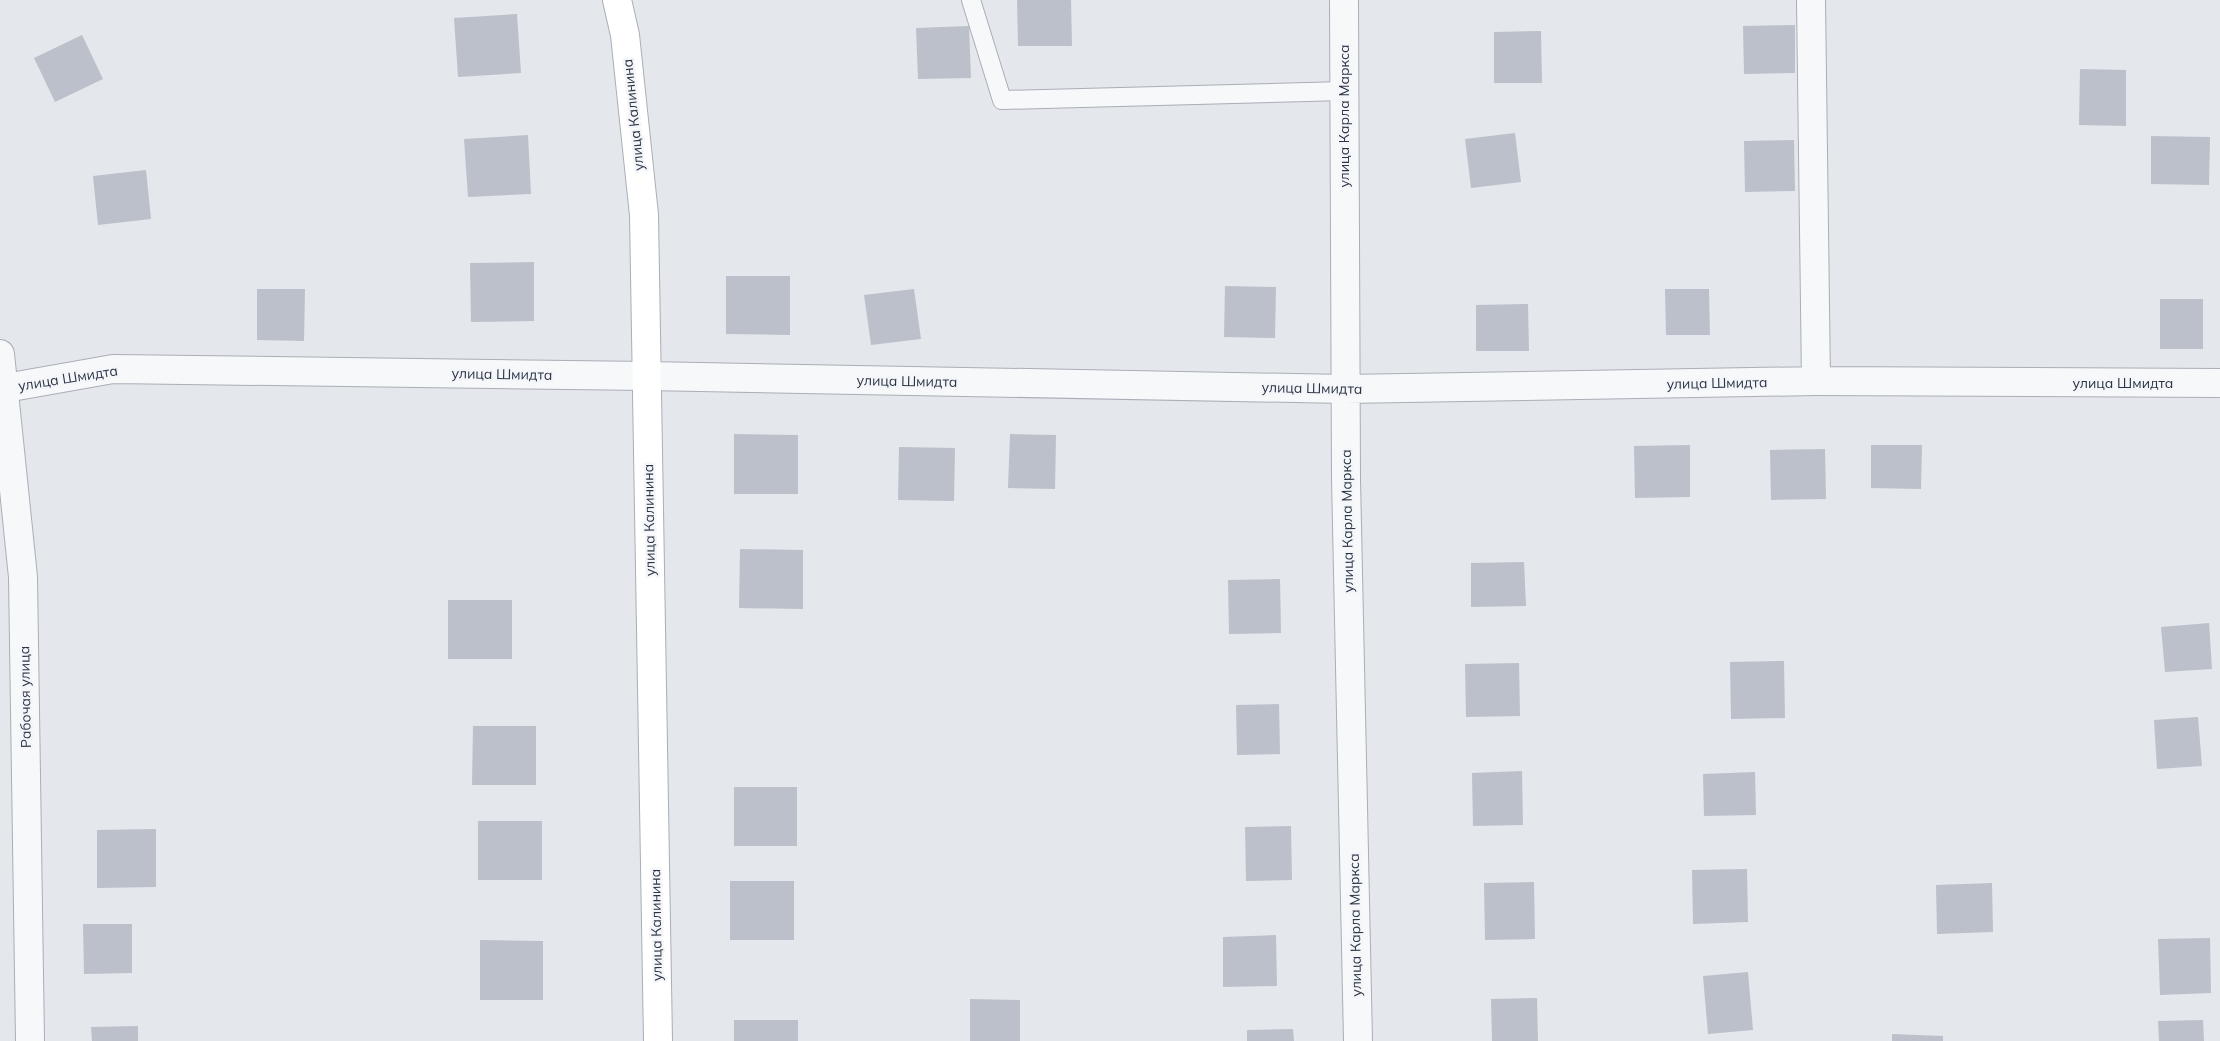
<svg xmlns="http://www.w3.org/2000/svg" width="2220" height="1041" viewBox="0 0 2220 1041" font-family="Mulish,sans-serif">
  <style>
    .building { fill: #bbc0ca }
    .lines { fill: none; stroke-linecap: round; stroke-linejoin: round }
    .service-casing { stroke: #a9aeb7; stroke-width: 20 }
    .minor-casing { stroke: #a9aeb7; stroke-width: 30 }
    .secondary-casing { stroke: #a9aeb7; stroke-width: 30 }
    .service { stroke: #f7f8fa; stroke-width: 18 }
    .minor { stroke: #f7f8fa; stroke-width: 28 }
    .secondary { stroke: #fff; stroke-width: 28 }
    .labels { text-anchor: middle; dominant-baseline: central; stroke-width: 5; stroke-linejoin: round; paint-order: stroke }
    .street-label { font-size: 14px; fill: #2b3445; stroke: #f4f6f9 }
  </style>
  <rect width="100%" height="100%" fill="#e4e7ec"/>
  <!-- building -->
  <path class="building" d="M1017,0H1071L1072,46H1018Z
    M517,14L521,73L458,77L454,18Z
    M1795,25V73L1744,74L1743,26Z
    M969,26L971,78L918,79L916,28Z
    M1541,31L1542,83H1494V32Z
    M82,35L103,79L55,102L34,58Z
    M2080,69L2126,70V126L2079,125Z
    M1515,133L1521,182L1471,188L1465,139Z
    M528,135L531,194L468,197L464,139Z
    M2151,136L2210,137L2209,185L2151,184Z
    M1794,140L1795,191L1745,192L1744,141Z
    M146,170L151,219L98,225L93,176Z
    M534,262V321L471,322L470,263Z
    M726,276H790V335L726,334Z
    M1225,286L1276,287L1275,338L1224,337Z
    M257,289H305L304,341L257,340Z
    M914,289L921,339L871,345L864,295Z
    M1665,289H1709L1710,335H1666Z
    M2160,299H2203V349H2160Z
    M1528,304L1529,351H1476V305Z
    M734,434L798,435V494H734Z
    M1010,434L1056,435L1055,489L1008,488Z
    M1690,445V497L1635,498L1634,446Z
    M1871,445H1922L1921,489L1871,488Z
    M899,447L955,448L954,501L898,500Z
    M1825,449L1826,499L1771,500L1770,450Z
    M740,549L803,550V609L739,608Z
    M1524,562L1526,606L1471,607V563Z
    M1280,579L1281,633L1229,634L1228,580Z
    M448,600H512V659H448Z
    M2209,623L2212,669L2165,672L2161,627Z
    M1784,661L1785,718L1731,719L1730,662Z
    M1519,663L1520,716L1466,717L1465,664Z
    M1279,704L1280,754L1237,755L1236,705Z
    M2198,717L2202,766L2157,769L2154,720Z
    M473,726H536V785H472Z
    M1522,771L1523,825L1473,826L1472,773Z
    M1755,772L1756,815L1704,816L1703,774Z
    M734,787H797V846H734Z
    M478,821H542V880H478Z
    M1291,826L1292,880L1246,881L1245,827Z
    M156,829V887L97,888V830Z
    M1747,869L1748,922L1693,924L1692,870Z
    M730,881H794V940H730Z
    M1534,882L1535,939L1485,940L1484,883Z
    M1992,883L1993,932L1937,934L1936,885Z
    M83,924H132V973L84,974Z
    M1276,935L1277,986L1223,987V937Z
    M2210,938L2211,993L2160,995L2158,939Z
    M480,940L543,941V1000H480Z
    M1748,972L1753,1030L1708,1034L1703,976Z
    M1537,998L1538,1041H1492L1491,999Z
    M970,999L1020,1000V1041H970Z
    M734,1020H798V1041H734Z
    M2203,1020L2204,1041H2159L2158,1021Z
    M138,1026V1041H92L91,1027Z
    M1293,1029L1294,1041H1247V1030Z
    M1892,1034L1943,1036V1041H1892Z"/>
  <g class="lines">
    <defs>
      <path id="service" d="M971,0L1002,100L1344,91"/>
      <path id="minor" d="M1344,0L1346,479L1358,1041
        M1811,0L1816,381
        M0,354L23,577L30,1041
        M0,389L113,369L647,376L1345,389L1816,381L2220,383"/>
      <path id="secondary" d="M617,0L625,35L644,215L658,1041"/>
    </defs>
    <!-- service casing -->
    <use href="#service" class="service-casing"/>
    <!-- minor casing -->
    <use href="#minor" class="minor-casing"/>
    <!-- secondary casing -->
    <use href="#secondary" class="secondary-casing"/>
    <!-- service -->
    <use href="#service" class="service"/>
    <!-- minor -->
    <use href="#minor" class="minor"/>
    <!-- secondary -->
    <use href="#secondary" class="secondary"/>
  </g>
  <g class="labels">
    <!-- street labels -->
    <g class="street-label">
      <text transform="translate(633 115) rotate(-96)">улица Калинина</text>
      <text transform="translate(1344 116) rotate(-90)">улица Карла Маркса</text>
      <text transform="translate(502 374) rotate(1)">улица Шмидта</text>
      <text transform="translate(68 378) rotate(-9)">улица Шмидта</text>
      <text transform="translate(907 381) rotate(1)">улица Шмидта</text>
      <text transform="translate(1717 383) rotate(-1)">улица Шмидта</text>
      <text x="2123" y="383">улица Шмидта</text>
      <text transform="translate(1312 388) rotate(1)">улица Шмидта</text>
      <text transform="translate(649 520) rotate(-91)">улица Калинина</text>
      <text transform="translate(1347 521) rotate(-91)">улица Карла Маркса</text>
      <text transform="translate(25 697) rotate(-91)">Рабочая улица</text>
      <text transform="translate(656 925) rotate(-91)">улица Калинина</text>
      <text transform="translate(1355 925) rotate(-91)">улица Карла Маркса</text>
    </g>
  </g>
</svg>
